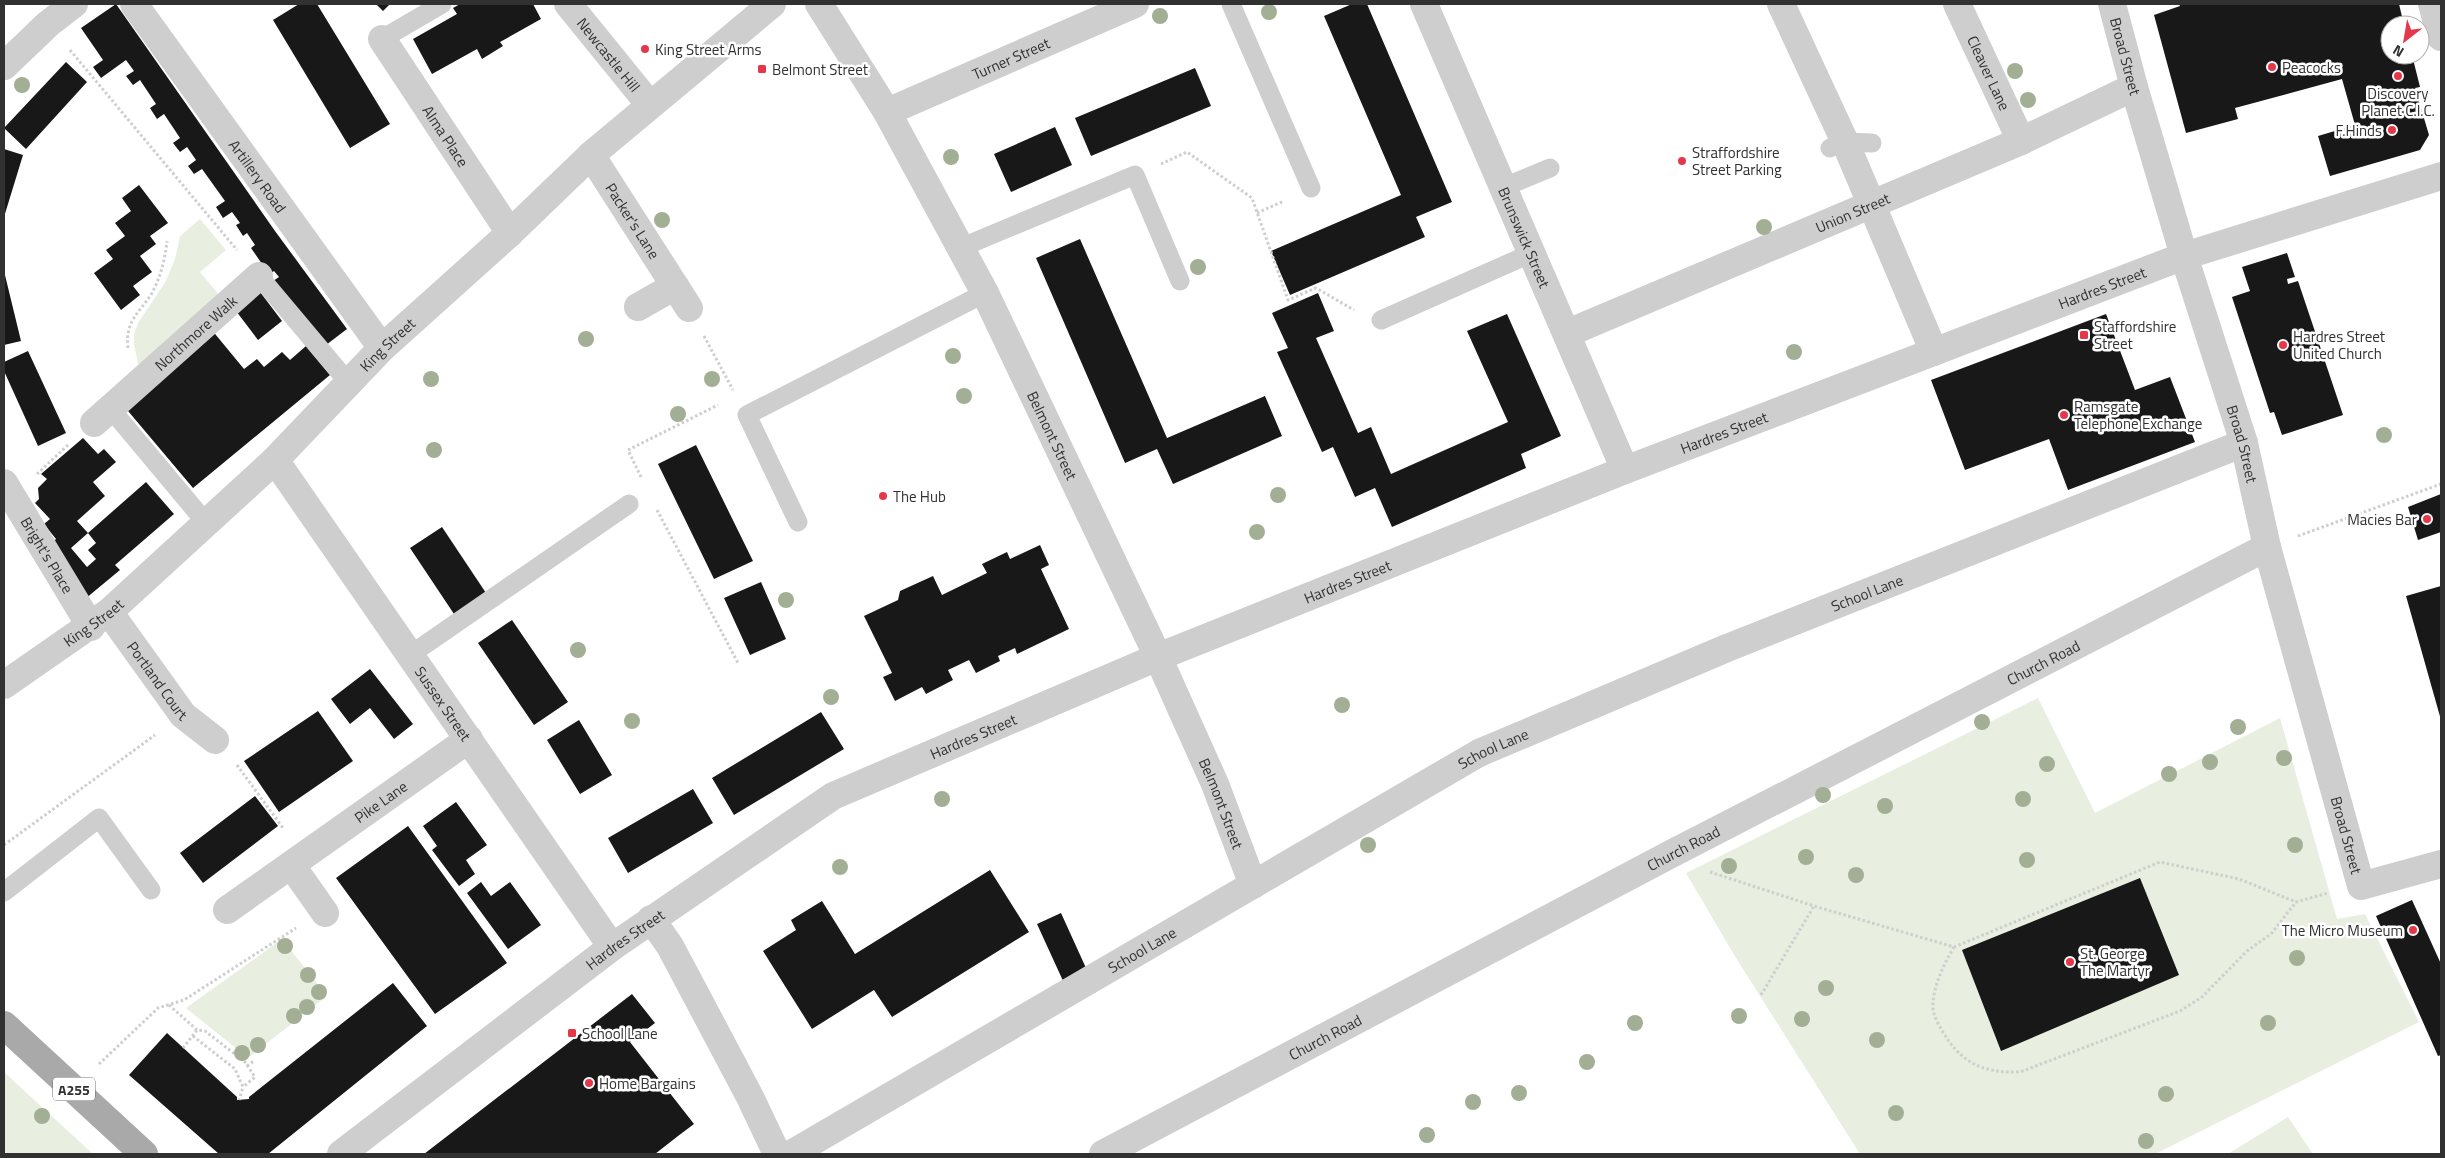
<svg xmlns="http://www.w3.org/2000/svg" width="2445" height="1158" viewBox="0 0 2445 1158" font-family="'Titillium Web',sans-serif">
  <style>
    .green { fill: #e8eee0 }
    .building { fill: #181818 }
    .lines { fill: none; stroke-linecap: round; stroke-linejoin: round }
    .path { stroke: #cecece; stroke-width: 3; stroke-dasharray: 2.5 2.5; stroke-linecap: butt }
    .service { stroke: #cecece; stroke-width: 19 }
    .pedestrian { stroke: #cecece; stroke-width: 28 }
    .minor { stroke: #cecece; stroke-width: 28 }
    .primary { stroke: #a9a9a9; stroke-width: 28 }
    .tree { fill: #a2af95 }
    .poi-dot { fill: #e43749; stroke: #fff; stroke-width: 2 }
    .labels { text-anchor: middle; dominant-baseline: central; stroke-width: 5; stroke-linejoin: round; paint-order: stroke }
    .shield { fill: #fff; stroke: #6f6f6f; stroke-width: 1 }
    .shield-label { font-size: 14px; font-weight: bold; fill: #313131 }
    .poi-label { font-size: 15px; fill: #313131; stroke: #fff; text-anchor: start }
    .street-label { font-size: 15px; fill: #313131; stroke: #fff }
  </style>
  <rect width="100%" height="100%" fill="#fff"/>
  <!-- green -->
  <path class="green" d="M200,219L226,250L200,272L221,297L139,368L134,344V334L138,323L166,281L175,259L180,236Z
    M2038,698L2095,813L2280,718L2337,919L2365,914L2419,1022L2155,1154H1860L1736,958L1686,873Z
    M282,939L327,996L248,1058L186,1008Z
    M4,1072L93,1154H4Z
    M2288,1117L2313,1154H2228Z"/>
  <!-- building -->
  <path class="building" d="M116,4L275,231L347,329L326,345L270,283L279,277L274,271L269,274L251,248L255,245L247,233L243,236L236,225L240,223L232,212L223,218L216,207L225,201L202,169L194,174L188,166L196,160L187,147L180,152L173,143L180,138L164,114L157,119L150,108L156,104L140,80L133,85L126,76L134,71L126,60L101,78L93,67L103,60L81,28Z
    M299,4H317L390,124L350,148L273,20Z
    M376,4H390L383,11Z
    M460,4H533L541,19L500,42L503,46L482,59L477,49L432,74L413,39L457,14L453,8Z
    M1352,4H1367L1452,202L1416,217L1425,237L1290,295L1271,251L1401,195L1324,16Z
    M2179,4H2399L2404,25H2390V55H2412L2420,87L2415,88L2429,135L2420,150L2330,176L2318,136L2355,125L2342,79L2235,108L2238,119L2186,133L2154,15L2180,6Z
    M66,62L87,82L26,149L4,128Z
    M1195,68L1211,106L1091,156L1075,118Z
    M1055,127L1072,165L1011,192L994,154Z
    M4,149L23,155L4,217Z
    M139,185L168,223L150,236L156,244L140,256L152,272L133,286L140,295L121,310L94,273L113,259L106,250L125,236L115,223L131,211L122,198Z
    M1080,239L1167,438L1265,396L1282,436L1173,484L1157,449L1125,463L1036,258Z
    M2287,253L2295,277L2287,279L2288,284L2298,281L2343,415L2282,435L2274,412L2270,413L2232,297L2250,291L2242,267Z
    M4,271L21,341L4,345Z
    M257,288L282,321L258,340L233,307Z
    M1318,293L1334,331L1316,338L1358,433L1371,427L1391,474L1508,422L1467,331L1507,314L1561,436L1521,454L1526,468L1392,527L1375,488L1355,497L1333,447L1322,452L1277,352L1288,348L1272,313Z
    M2106,314L2135,390L2170,377L2195,442L2068,490L2049,439L1965,470L1931,380Z
    M211,329L244,369L257,359L264,367L282,352L290,360L306,346L330,375L193,488L123,405Z
    M28,351L66,433L38,446L4,371V362Z
    M83,438L98,454L104,449L116,462L93,482L105,496L77,521L88,533L71,548L87,567L96,559L88,550L96,543L88,533L146,482L174,514L115,565L120,570L85,599L53,542L56,539L44,524L50,519L35,503L39,499L38,488L47,479L41,474Z
    M696,445L753,561L714,579L658,464Z
    M2441,494V532L2418,540L2408,507Z
    M442,527L488,596L456,617L410,548Z
    M1040,545L1049,565L1041,569L1069,629L1017,654L1015,648L998,656L1000,661L976,673L969,660L948,670L953,680L926,694L922,687L895,701L883,677L892,673L864,616L898,600L900,591L933,576L942,595L987,573L982,564L1007,552L1010,559Z
    M761,582L786,639L750,655L724,598Z
    M2441,586V720L2406,596Z
    M512,620L568,702L534,725L478,643Z
    M370,669L413,724L394,739L370,708L350,724L331,699Z
    M318,711L353,761L279,812L244,761Z
    M821,712L844,749L734,815L712,778Z
    M579,720L612,775L580,794L547,740Z
    M693,789L713,823L628,873L608,838Z
    M255,796L278,826L203,883L180,853Z
    M456,802L487,845L466,860L475,874L459,886L432,850L437,846L423,826Z
    M408,826L507,963L435,1014L336,878Z
    M990,870L1029,932L892,1017L874,990L812,1029L763,951L796,930L791,920L822,901L855,954Z
    M2140,878L2179,975L2001,1051L1962,950Z
    M481,882L491,896L510,882L541,925L508,949L467,893Z
    M2412,900L2441,964V1055L2438,1056L2376,916Z
    M1061,913L1086,968L1064,983L1037,924Z
    M393,983L427,1026L268,1154H219L129,1075L167,1033L237,1097V1100L249,1099V1097Z
    M632,994L655,1023L630,1042L694,1124L678,1136L655,1154H424Z"/>
  <g class="lines">
    <!-- path -->
    <path class="path" d="M70,50L237,250
      M1161,164L1187,152L1252,198L1288,300L1316,288L1354,310
      M1257,213L1284,201
      M704,336L733,390
      M128,348C125,320 139,314 152,293C161,276 165,259 167,241
      M37,474L69,444
      M641,477L628,450L718,405
      M657,510L738,663
      M2298,536L2441,484
      M237,765L283,828
      M4,845L155,735
      M1710,872L1814,906L1954,947L2160,862L2239,879L2296,902
      M1954,947C1944,964 1934,984 1933,1004C1932,1012 1937,1022 1941,1029C1961,1063 1981,1073 2020,1072L2180,1011L2202,997L2247,951L2271,934L2296,902L2328,893
      M1761,995L1814,906
      M169,1005L197,1030L205,1031L245,1062L255,1077L243,1087
      M193,1036L235,1069L243,1087L239,1100
      M183,1048L197,1030
      M99,1064L158,1008L184,1000L296,928
      M247,1066L255,1060"/>
    <!-- service -->
    <path class="service" d="M1231,4L1311,188
      M382,39L442,4
      M1830,148L1845,142L1872,143
      M1504,187L1550,168
      M960,248L1135,175L1180,281
      M259,276L348,382
      M1381,320L1532,253
      M110,408L207,524
      M798,522L747,415L985,293
      M410,655L629,504
      M4,892L99,818L151,890"/>
    <!-- pedestrian -->
    <g class="pedestrian">
      <path d="M2432,4L2441,37"/>
      <path id="s1" d="M94,423L259,276"/>
    </g>
    <!-- minor -->
    <g class="minor">
      <path id="s2" d="M134,4L382,348"/>
      <path id="s3" d="M568,4L650,105"/>
      <path id="s4" d="M819,4L887,112L985,293L1158,657L1215,784L1253,885"/>
      <path id="s5" d="M1424,4L1625,470"/>
      <path d="M1781,4L1845,142L1934,352"/>
      <path id="s6" d="M1957,4L2021,141"/>
      <path id="s7" d="M2112,4L2134,87L2184,256L2244,443L2267,547L2361,886L2441,864"/>
      <path id="s8" d="M382,39L510,233"/>
      <path d="M4,66L48,24L74,4"/>
      <path id="s9" d="M887,112L1135,4"/>
      <path id="s10" d="M591,155L689,308"/>
      <path d="M638,307L675,286"/>
      <path id="s11" d="M1568,333L2021,141L2134,87"/>
      <path id="s12" d="M275,460L612,947"/>
      <path id="s13" d="M4,483L91,627"/>
      <path id="s14" d="M109,612L183,715L215,740"/>
      <path id="s15" d="M4,685L109,612L275,460L382,348L510,233L591,155L772,4"/>
      <path d="M292,866L325,913"/>
      <path id="s16" d="M227,910L469,739"/>
      <path d="M651,919L670,946L750,1097L777,1154"/>
      <path id="s17" d="M341,1154L612,947L833,796L1158,657L1625,470L2184,256L2441,176"/>
      <path id="s18" d="M791,1154L1479,753L1727,648L2244,443"/>
      <path id="s19" d="M1103,1154L1671,854L2267,547"/>
    </g>
    <!-- primary -->
    <path class="primary" d="M4,1025L144,1154"/>
  </g>
  <!-- trees -->
  <g class="tree">
    <circle cx="1269" cy="12" r="8"/>
    <circle cx="1160" cy="16" r="8"/>
    <circle cx="2015" cy="71" r="8"/>
    <circle cx="22" cy="85" r="8"/>
    <circle cx="2028" cy="100" r="8"/>
    <circle cx="951" cy="157" r="8"/>
    <circle cx="662" cy="220" r="8"/>
    <circle cx="1764" cy="227" r="8"/>
    <circle cx="1198" cy="267" r="8"/>
    <circle cx="586" cy="339" r="8"/>
    <circle cx="1794" cy="352" r="8"/>
    <circle cx="953" cy="356" r="8"/>
    <circle cx="431" cy="379" r="8"/>
    <circle cx="712" cy="379" r="8"/>
    <circle cx="964" cy="396" r="8"/>
    <circle cx="678" cy="414" r="8"/>
    <circle cx="2384" cy="435" r="8"/>
    <circle cx="434" cy="450" r="8"/>
    <circle cx="1278" cy="495" r="8"/>
    <circle cx="1257" cy="532" r="8"/>
    <circle cx="786" cy="600" r="8"/>
    <circle cx="578" cy="650" r="8"/>
    <circle cx="831" cy="697" r="8"/>
    <circle cx="1342" cy="705" r="8"/>
    <circle cx="632" cy="721" r="8"/>
    <circle cx="1982" cy="722" r="8"/>
    <circle cx="2238" cy="727" r="8"/>
    <circle cx="2284" cy="758" r="8"/>
    <circle cx="2210" cy="762" r="8"/>
    <circle cx="2047" cy="764" r="8"/>
    <circle cx="2169" cy="774" r="8"/>
    <circle cx="1823" cy="795" r="8"/>
    <circle cx="942" cy="799" r="8"/>
    <circle cx="2023" cy="799" r="8"/>
    <circle cx="1885" cy="806" r="8"/>
    <circle cx="1368" cy="845" r="8"/>
    <circle cx="2295" cy="845" r="8"/>
    <circle cx="1806" cy="857" r="8"/>
    <circle cx="2027" cy="860" r="8"/>
    <circle cx="1729" cy="866" r="8"/>
    <circle cx="840" cy="867" r="8"/>
    <circle cx="1856" cy="875" r="8"/>
    <circle cx="285" cy="946" r="8"/>
    <circle cx="2297" cy="958" r="8"/>
    <circle cx="308" cy="975" r="8"/>
    <circle cx="1826" cy="988" r="8"/>
    <circle cx="319" cy="992" r="8"/>
    <circle cx="307" cy="1007" r="8"/>
    <circle cx="294" cy="1016" r="8"/>
    <circle cx="1739" cy="1016" r="8"/>
    <circle cx="1802" cy="1019" r="8"/>
    <circle cx="1635" cy="1023" r="8"/>
    <circle cx="2268" cy="1023" r="8"/>
    <circle cx="1877" cy="1040" r="8"/>
    <circle cx="258" cy="1045" r="8"/>
    <circle cx="242" cy="1053" r="8"/>
    <circle cx="1587" cy="1062" r="8"/>
    <circle cx="1519" cy="1093" r="8"/>
    <circle cx="2166" cy="1094" r="8"/>
    <circle cx="1473" cy="1102" r="8"/>
    <circle cx="1896" cy="1113" r="8"/>
    <circle cx="42" cy="1116" r="8"/>
    <circle cx="1427" cy="1135" r="8"/>
    <circle cx="2146" cy="1141" r="8"/>
  </g>
  <!-- markers -->
  <g class="poi-dot">
    <circle cx="645" cy="49" r="5"/>
    <circle cx="2272" cy="67" r="5"/>
    <rect x="757" y="64" width="10" height="10" rx="2.5"/>
    <circle cx="2398" cy="76" r="5"/>
    <circle cx="2392" cy="130" r="5"/>
    <circle cx="1682" cy="161" r="5"/>
    <rect x="2079" y="330" width="10" height="10" rx="2.5"/>
    <circle cx="2283" cy="345" r="5"/>
    <circle cx="2064" cy="415" r="5"/>
    <circle cx="883" cy="496" r="5"/>
    <circle cx="2427" cy="519" r="5"/>
    <circle cx="2413" cy="930" r="5"/>
    <circle cx="2070" cy="962" r="5"/>
    <rect x="567" y="1028" width="10" height="10" rx="2.5"/>
    <circle cx="589" cy="1083" r="5"/>
  </g>
  <g class="labels">
    <!-- shield labels -->
    <rect class="shield" x="53" y="1077.5" width="42" height="23" rx="4"/>
    <g class="shield-label">
      <text x="74" y="1089">A255</text>
    </g>
    <!-- poi labels -->
    <g class="poi-label">
      <text x="655" y="49">King Street Arms</text>
      <text x="2282" y="67">Peacocks</text>
      <text x="772" y="69">Belmont Street</text>
      <text x="2398" y="93" text-anchor="middle">Discovery<tspan x="2398" dy="17">Planet C.I.C.</tspan></text>
      <text x="2382" y="130" text-anchor="end">F.Hinds</text>
      <text x="1692" y="152">Straffordshire<tspan x="1692" dy="17">Street Parking</tspan></text>
      <text x="2094" y="326">Staffordshire<tspan x="2094" dy="17">Street</tspan></text>
      <text x="2293" y="336">Hardres Street<tspan x="2293" dy="17">United Church</tspan></text>
      <text x="2074" y="406">Ramsgate<tspan x="2074" dy="17">Telephone Exchange</tspan></text>
      <text x="893" y="496">The Hub</text>
      <text x="2417" y="519" text-anchor="end">Macies Bar</text>
      <text x="2403" y="930" text-anchor="end">The Micro Museum</text>
      <text x="2080" y="953">St. George<tspan x="2080" dy="17">The Martyr</tspan></text>
      <text x="582" y="1033">School Lane</text>
      <text x="599" y="1083">Home Bargains</text>
    </g>
    <!-- street labels -->
    <g class="street-label">
      <text stroke="none"><textPath href="#s3" startOffset="65">Newcastle Hill</textPath></text>
      <text stroke="none"><textPath href="#s7" startOffset="54">Broad Street</textPath></text>
      <text stroke="none"><textPath href="#s9" startOffset="135">Turner Street</textPath></text>
      <text stroke="none"><textPath href="#s6" startOffset="76">Cleaver Lane</textPath></text>
      <text stroke="none"><textPath href="#s8" startOffset="116">Alma Place</textPath></text>
      <text stroke="none"><textPath href="#s2" startOffset="212">Artillery Road</textPath></text>
      <text stroke="none"><textPath href="#s11" startOffset="309">Union Street</textPath></text>
      <text stroke="none"><textPath href="#s10" startOffset="78">Packer's Lane</textPath></text>
      <text stroke="none"><textPath href="#s5" startOffset="254">Brunswick Street</textPath></text>
      <text stroke="none"><textPath href="#s17" startOffset="1976">Hardres Street</textPath></text>
      <text stroke="none"><textPath href="#s1" startOffset="136">Northmore Walk</textPath></text>
      <text stroke="none"><textPath href="#s15" startOffset="514">King Street</textPath></text>
      <text stroke="none"><textPath href="#s17" startOffset="1571">Hardres Street</textPath></text>
      <text stroke="none"><textPath href="#s4" startOffset="491">Belmont Street</textPath></text>
      <text stroke="none"><textPath href="#s7" startOffset="459">Broad Street</textPath></text>
      <text stroke="none"><textPath href="#s13" startOffset="84">Bright's Place</textPath></text>
      <text stroke="none"><textPath href="#s17" startOffset="1166">Hardres Street</textPath></text>
      <text stroke="none"><textPath href="#s18" startOffset="1216">School Lane</textPath></text>
      <text stroke="none"><textPath href="#s15" startOffset="109">King Street</textPath></text>
      <text stroke="none"><textPath href="#s19" startOffset="1061">Church Road</textPath></text>
      <text stroke="none"><textPath href="#s14" startOffset="84">Portland Court</textPath></text>
      <text stroke="none"><textPath href="#s12" startOffset="296">Sussex Street</textPath></text>
      <text stroke="none"><textPath href="#s17" startOffset="761">Hardres Street</textPath></text>
      <text stroke="none"><textPath href="#s18" startOffset="811">School Lane</textPath></text>
      <text stroke="none"><textPath href="#s16" startOffset="188">Pike Lane</textPath></text>
      <text stroke="none"><textPath href="#s4" startOffset="896">Belmont Street</textPath></text>
      <text stroke="none"><textPath href="#s7" startOffset="864">Broad Street</textPath></text>
      <text stroke="none"><textPath href="#s19" startOffset="656">Church Road</textPath></text>
      <text stroke="none"><textPath href="#s17" startOffset="356">Hardres Street</textPath></text>
      <text stroke="none"><textPath href="#s18" startOffset="406">School Lane</textPath></text>
      <text stroke="none"><textPath href="#s19" startOffset="251">Church Road</textPath></text>
    </g>
  </g>
  <!-- border -->
  <rect width="2445" height="1158" fill="none" stroke="#313131" stroke-width="10"/>
  <!-- north arrow -->
  <g transform="translate(2405 40) rotate(211)"><circle r="24" fill="#ffffff" stroke="#adadad"/>
  <path d="M0-4L9 19L0 12L-9 19Z" fill="#e43749"/>
  <text y="-8" font-size="14" font-weight="bold" text-anchor="middle" fill="#313131">N</text>
  </g>
</svg>
